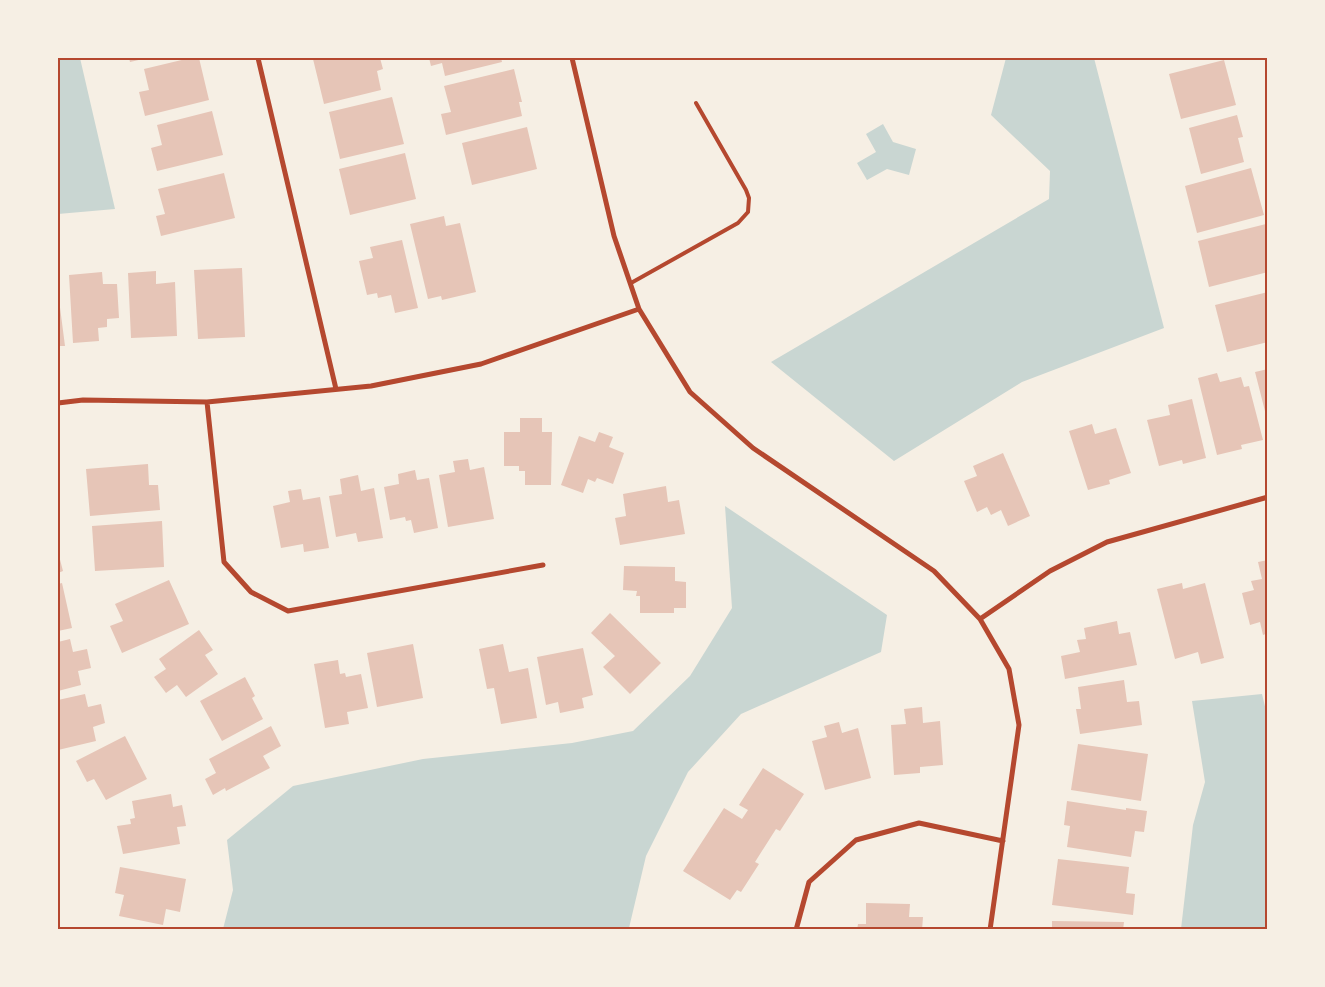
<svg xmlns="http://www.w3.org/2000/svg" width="1325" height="987" viewBox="0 0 1325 987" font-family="'Nunito Sans',sans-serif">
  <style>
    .water { fill: #c9d6d2 }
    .building { fill: #e6c5b7 }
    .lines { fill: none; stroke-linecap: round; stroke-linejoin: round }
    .service { stroke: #b5482f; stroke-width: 4 }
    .minor { stroke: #b5482f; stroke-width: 5 }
    .neatline { fill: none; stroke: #b5482f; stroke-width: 2 }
  </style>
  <rect width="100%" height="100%" fill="#f6efe4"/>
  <!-- water -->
  <path class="water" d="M58,58H80L115,209L58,214Z
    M1006,58H1094L1164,328L1022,382L894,461L771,362L1049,199L1050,171L991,115Z
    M883,124L893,142L916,149L909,175L887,169L867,180L857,163L876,152L866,134Z
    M725,506L887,615L881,652L741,714L688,772L646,856L629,928L625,930L223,929L233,890L227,840L293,786L423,759L572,743L633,731L690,676L732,608Z
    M1262,694L1268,719L1267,929H1181L1193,825L1205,782L1192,701Z"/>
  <!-- building -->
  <path class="building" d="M129,58H147L130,62Z
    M190,58H199L209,100L145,116L139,92L149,90L144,69Z
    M321,58H380L383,69L377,71L381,90L324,104L313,59Z
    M429,58H501L502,62L445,76L442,63L431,66Z
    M1224,60L1236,105L1181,119L1169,74Z
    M514,69L522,102H519L522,116L446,135L441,114L451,112L444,86Z
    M392,97L404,144L340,159L329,112Z
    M212,111L223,155L157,171L151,148L162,145L157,125Z
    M1237,115L1243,137L1238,138L1244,162L1201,174L1189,128Z
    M527,127L537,169L472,185L462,143Z
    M405,153L416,199L350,215L339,169Z
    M1251,168L1264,215L1197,233L1185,186Z
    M224,173L235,218L161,236L156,216L165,214L158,189Z
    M444,216L446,226L460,223L476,292L442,300L441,296L428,299L410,224Z
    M1266,224L1268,231V272L1209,287L1198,241Z
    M402,240L418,308L395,313L391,295L378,298L377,293L367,295L359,261L373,258L370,247Z
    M242,268L245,337L198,339L194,270Z
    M156,271V284L175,282L177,336L131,338L128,273Z
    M102,272L103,284H117L119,318L107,319V327L98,328L99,341L73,343L69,275Z
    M58,292L65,346H58Z
    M1268,292V342L1227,352L1215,305Z
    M1268,369V419H1267L1255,372Z
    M1217,373L1220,382L1241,377L1244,387L1249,386L1263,440L1241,445L1242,449L1217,455L1198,378Z
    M1192,399L1206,458L1183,464L1182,460L1159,466L1147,420L1170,415L1168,405Z
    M520,418H542V432H552L551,485H525V471H519V466H504V432H520Z
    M1092,424L1095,434L1116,428L1131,473L1109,480L1110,484L1088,490L1069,431Z
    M599,432L613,437L609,447L624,453L613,484L597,478L595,482L588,479L583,493L561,485L579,436L595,442Z
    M1003,453L1030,516L1008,526L1001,510L991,515L987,507L977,512L964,481L977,476L973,466Z
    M468,459L470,470L484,467L494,519L448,527L439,475L455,472L453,461Z
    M148,464L149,485H158L160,510L90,516L86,469Z
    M415,470L417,480L429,478L438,528L414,533L411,520L406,521L405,517L390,520L384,487L399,484L398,474Z
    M358,475L361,491L374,488L383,538L358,542L356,533L336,537L329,496L342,494L340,479Z
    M666,486L668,502L679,500L685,534L620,545L615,518L626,516L623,494Z
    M301,489L303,500L320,497L329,548L304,552L303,544L281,548L273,506L290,502L288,491Z
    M162,521L164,567L95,571L92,526Z
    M58,552L63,571L58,573Z
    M1268,560V633L1263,635L1260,622L1250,625L1242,593L1254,590L1251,581L1262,579L1258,562Z
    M624,566L675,567V581L686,582V608H674V613H640V596H636L637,591L623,590Z
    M169,580L189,624L122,653L110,626L123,621L115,604Z
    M62,583L72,628L58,631V584Z
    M1182,583L1183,589L1205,583L1224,658L1201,664L1198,652L1175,659L1157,589Z
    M610,613L661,663L630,694L603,667L615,656L591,633Z
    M1117,621L1119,634L1130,632L1137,665L1065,679L1061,656L1080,652L1077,640L1086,639L1084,628Z
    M199,630L213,650L205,655L218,674L186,697L177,685L166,693L154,677L166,669L159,659Z
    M70,639L73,652L87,649L91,668L78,671L81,685L58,691V642Z
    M413,644L423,698L377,707L367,653Z
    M503,644L509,672L528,668L537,718L501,724L494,688L487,689L479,649Z
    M583,648L593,695L582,698L584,708L560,713L558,702L546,705L537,657Z
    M338,660L340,674L345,673L346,677L361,674L368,708L347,712L349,724L325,728L314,664Z
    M245,677L255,696L252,698L263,719L222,741L200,701Z
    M1124,680L1127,702L1139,701L1142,725L1080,734L1076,709H1081L1078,687Z
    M85,694L88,707L101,704L105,723L93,727L96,741L58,750V700Z
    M922,707L923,723L940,721L943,765L920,767V773L894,775L891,725L906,724L904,709Z
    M839,722L842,733L858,728L871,778L825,790L812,741L827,737L824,726Z
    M271,726L281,746L263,756L270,768L226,791L225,788L213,795L205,779L216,773L209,759Z
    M125,736L147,779L106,800L94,779L87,782L76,761Z
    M1078,744L1148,754L1141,801L1071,790Z
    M763,768L804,794L780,831L776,829L755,862L759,864L741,892L737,890L730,900L683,871L724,808L742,819L748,810L739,805Z
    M171,794L173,807L182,805L186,826L177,827L180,844L123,854L117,826L131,824L130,819L135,818L132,801Z
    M1067,801L1126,810V808L1147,811L1144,832L1135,831L1131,857L1067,847L1070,826L1064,825Z
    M1058,859L1129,867L1126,893L1135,894L1133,915L1052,905Z
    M120,867L186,879L180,912L166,909L163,925L119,916L124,895L115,893Z
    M866,903L910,904L909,917H923L922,930H857L858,924H866Z
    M1052,921L1124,922L1123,930H1052Z"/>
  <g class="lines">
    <!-- service -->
    <path class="service" d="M631,283L738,223L748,212L749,198L746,190L696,103"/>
    <!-- minor -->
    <path class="minor" d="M258,58L336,389
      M572,58L614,236L639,309L690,392L753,448L934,571L980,619L1009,669L1019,725L990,930
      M207,402L224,562L251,592L288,611L543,565
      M58,403L83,400L207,402L371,386L481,364L639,309
      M980,619L1050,571L1107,542L1268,497
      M796,930L809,882L856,840L919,823L1003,841"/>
  </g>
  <!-- border -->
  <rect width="1325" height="987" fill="none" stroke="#f6efe4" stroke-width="118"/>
  <rect x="59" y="59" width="1207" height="869" class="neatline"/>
</svg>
